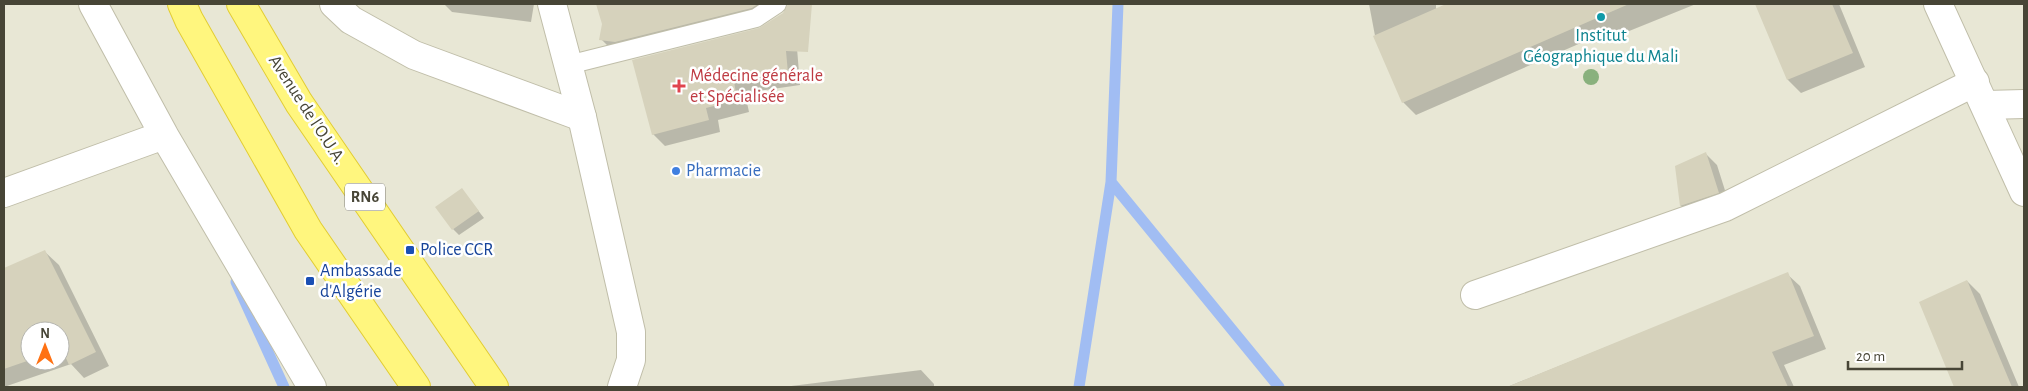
<svg xmlns="http://www.w3.org/2000/svg" width="2028" height="391" viewBox="0 0 2028 391" font-family="'Alegreya Sans',sans-serif">
  <style>
    .residential { fill: #e8e7d5; fill-rule: evenodd }
    .shadow { fill: #0003; fill-rule: evenodd }
    .lines { fill: none; stroke-linecap: round; stroke-linejoin: round }
    .stream { stroke: #a1bdf3; stroke-width: 11 }
    .building { fill: #d6d2bc }
    .service-casing { stroke: #c0bea9; stroke-width: 20 }
    .minor-casing { stroke: #c0bea9; stroke-width: 30 }
    .tertiary-casing { stroke: #c0bea9; stroke-width: 30 }
    .trunk-casing { stroke: #e2cd33; stroke-width: 30 }
    .service { stroke: #fff; stroke-width: 18 }
    .minor { stroke: #fff; stroke-width: 28 }
    .tertiary { stroke: #fff; stroke-width: 28 }
    .trunk { stroke: #fff67e; stroke-width: 28 }
    .tree { fill: #89b17d }
    .culture-dot { fill: #0f9aa8; stroke: #fff; stroke-width: 2 }
    .health-dot { fill: #e0444e; stroke: #fff; stroke-width: 2 }
    .shop-dot { fill: #3f7fe0; stroke: #fff; stroke-width: 2 }
    .transit-dot { fill: #1a4fb4; stroke: #fff; stroke-width: 2 }
    .labels { text-anchor: middle; dominant-baseline: central; stroke-width: 5; stroke-linejoin: round; paint-order: stroke }
    .shield { fill: #fff; stroke: #7e7d72; stroke-width: 1 }
    .shield-label { font-size: 16px; font-weight: bold; fill: #474536 }
    .culture-label { font-size: 18px; fill: #0d838f; stroke: #fff }
    .health-label { font-size: 18px; fill: #be3a42; stroke: #fff; text-anchor: start }
    .street-label { font-size: 18px; fill: #474536; stroke: #fff }
    .shop-label { font-size: 18px; fill: #366cbe; stroke: #fff; text-anchor: start }
    .transit-label { font-size: 18px; fill: #164399; stroke: #fff; text-anchor: start }
  </style>
  <rect width="100%" height="100%" fill="#f4f3e7"/>
  <!-- residential -->
  <path class="residential" d="M4,4H2024V387H4ZM30,331H60V361H30Z"/>
  <!-- shadow -->
  <path class="shadow" d="M444,4H534L531,22L452,12Z
    M597,4H773L613,51L601,39L603,24Z
    M1369,4H1436V9L1449,4H1696L1602,42L1597,36L1416,115L1403,102L1376,41Z
    M1756,4H1839L1865,67L1801,93L1788,80Z
    M759,29L797,48L800,85L745,93L749,112L718,120L720,132L665,146L653,134Z
    M1706,154L1717,165L1729,203L1692,216L1681,206L1676,167Z
    M462,190L484,218L459,235L453,229Z
    M45,252L59,265L109,366L84,378L71,364L4,387V332L39,303ZM30,331H60V361H30Z
    M1787,274L1800,286L1826,349L1784,365L1794,387H1507Z
    M1967,281L1980,294L2019,387H1956L1921,302Z
    M921,370L934,384V387H783Z"/>
  <g class="lines">
    <!-- stream -->
    <path class="stream" d="M1118,4L1111,182L1279,387
      M236,282L284,387
      M1079,387L1111,182"/>
  </g>
  <!-- building -->
  <path class="building" d="M596,4H758L752,8L615,42L599,40L602,24Z
    M788,4H812L808,52L786,51L788,73L734,81L737,100L706,108L709,120L652,135L632,60L759,28L783,13Z
    M1446,4H1629L1402,103L1373,36Z
    M1755,4H1832L1853,53L1787,80Z
    M1706,152L1719,193L1680,206L1675,166Z
    M462,188L479,211L452,230L435,207Z
    M45,250L96,352L69,365L62,349L60,350V331H30V360L4,369V268Z
    M1788,272L1814,336L1772,352L1788,387H1507Z
    M1967,280L2012,387H1954L1919,302Z"/>
  <g class="lines">
    <defs>
      <path id="service" d="M568,65L756,18L777,4"/>
      <path id="minor" d="M93,4L164,135L312,387
        M334,4L351,20L414,55L582,117
        M1986,105L2024,104
        M4,193L164,135
        M1475,295L1725,207L1975,82"/>
      <path id="tertiary" d="M552,4L582,117L631,332V360L622,387
        M1938,4L2024,192"/>
      <path id="trunk" d="M182,4L189,20L308,230L416,387
        M241,4L299,103L494,387"/>
    </defs>
    <!-- service casing -->
    <use href="#service" class="service-casing"/>
    <!-- minor casing -->
    <use href="#minor" class="minor-casing"/>
    <!-- tertiary casing -->
    <use href="#tertiary" class="tertiary-casing"/>
    <!-- trunk casing -->
    <use href="#trunk" class="trunk-casing"/>
    <!-- service -->
    <use href="#service" class="service"/>
    <!-- minor -->
    <use href="#minor" class="minor"/>
    <!-- tertiary -->
    <use href="#tertiary" class="tertiary"/>
    <!-- trunk -->
    <use href="#trunk" class="trunk"/>
  </g>
  <!-- trees -->
  <circle class="tree" cx="1591" cy="77" r="8"/>
  <!-- markers -->
  <circle class="culture-dot" cx="1601" cy="17" r="5"/>
  <path class="health-dot" d="M676.5 78.5h5v5h5v5h-5v5h-5v-5h-5v-5h5z"/>
  <circle class="shop-dot" cx="676" cy="171" r="5"/>
  <g class="transit-dot">
    <rect x="405" y="245" width="10" height="10" rx="2.5"/>
    <rect x="305" y="276" width="10" height="10" rx="2.5"/>
  </g>
  <g class="labels">
    <!-- shield labels -->
    <rect class="shield" x="345" y="183.5" width="40" height="27" rx="4"/>
    <g class="shield-label">
      <text x="365" y="197">RN6</text>
    </g>
    <!-- culture labels -->
    <g class="culture-label">
      <text x="1601" y="36">Institut<tspan x="1601" dy="21">Géographique du Mali</tspan></text>
    </g>
    <!-- health labels -->
    <g class="health-label">
      <text x="690" y="76">Médecine générale<tspan x="690" dy="21">et Spécialisée</tspan></text>
    </g>
    <!-- street labels -->
    <g class="street-label">
      <text transform="translate(307 110) rotate(57)">Avenue de l'O.U.A.</text>
    </g>
    <!-- shop labels -->
    <g class="shop-label">
      <text x="686" y="171">Pharmacie</text>
    </g>
    <!-- transit labels -->
    <g class="transit-label">
      <text x="420" y="250">Police CCR</text>
      <text x="320" y="271">Ambassade<tspan x="320" dy="21">d'Algérie</tspan></text>
    </g>
  </g>
  <!-- border -->
  <rect width="2028" height="391" fill="none" stroke="#474536" stroke-width="10"/>
  <!-- north arrow -->
  <g transform="translate(45 346)"><circle r="24" fill="#ffffff" stroke="#b5b5af"/>
  <path d="M0-4L9 19L0 12L-9 19Z" fill="#ff7113"/>
  <text y="-8" font-size="14" font-weight="bold" text-anchor="middle" fill="#474536">N</text>
  </g>
  <!-- scale -->
  <path d="M1848 361v8h114v-8" fill="none" stroke="#474536" stroke-width="2.5"/>
  <text x="1856" y="361" font-size="15" fill="#474536" stroke="#ffffff" stroke-width="4" paint-order="stroke">20 m</text>
</svg>
